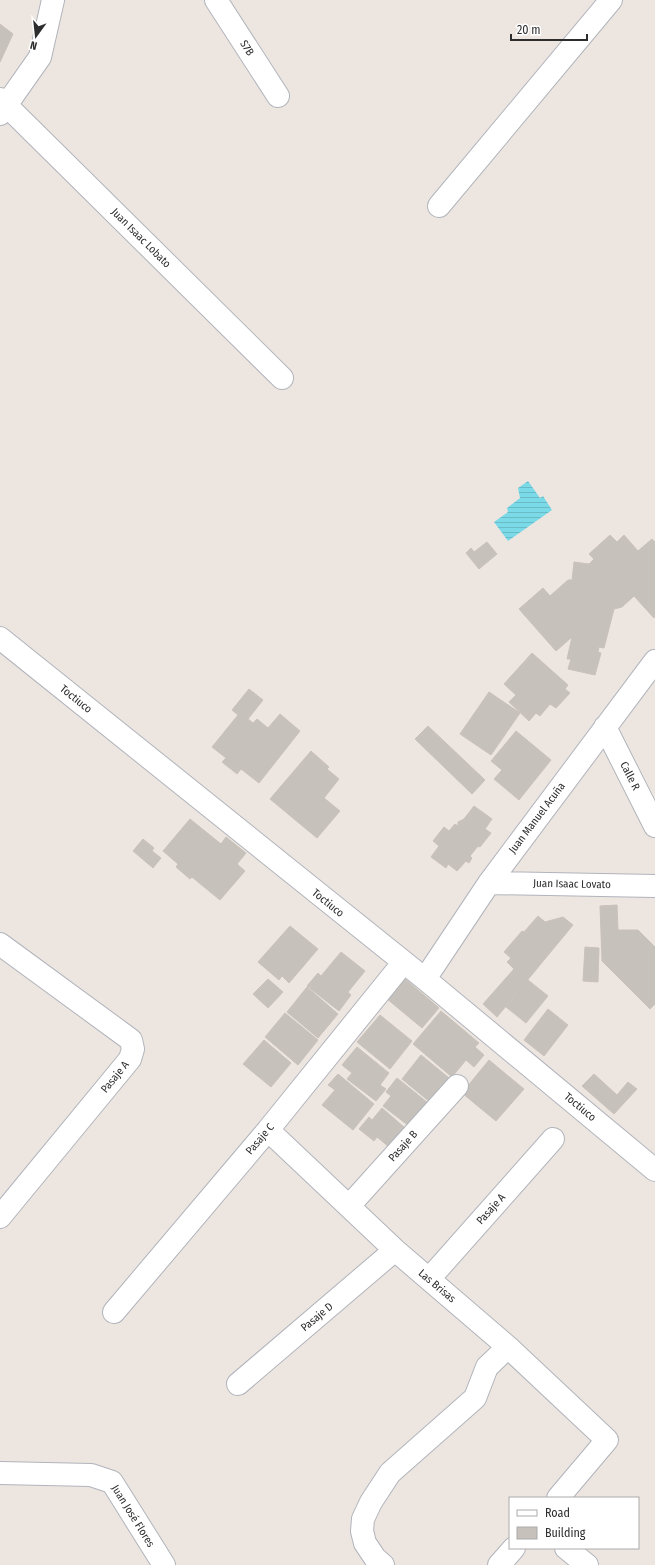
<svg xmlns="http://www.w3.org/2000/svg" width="655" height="1565" viewBox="0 0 655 1565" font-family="'Fira Sans Condensed',sans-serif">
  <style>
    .water { fill: url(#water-rules) }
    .building { fill: #c6c1bb; stroke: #c9c1ba }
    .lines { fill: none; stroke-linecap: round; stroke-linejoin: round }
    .minor-casing { stroke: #b1b4bc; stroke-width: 24 }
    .minor { stroke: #fff; stroke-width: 22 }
    .labels { text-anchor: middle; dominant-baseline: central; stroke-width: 3; stroke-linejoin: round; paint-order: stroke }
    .street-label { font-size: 11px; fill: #2d2d2d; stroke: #fff }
  </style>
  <defs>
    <pattern id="water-rules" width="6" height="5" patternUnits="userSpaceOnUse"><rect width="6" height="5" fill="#7bdae8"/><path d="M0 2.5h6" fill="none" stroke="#6bbbc7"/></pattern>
  </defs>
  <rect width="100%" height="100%" fill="#ede6e0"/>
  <!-- water -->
  <path class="water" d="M528,481L540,498L543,496L552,510L508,541L494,522L508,512L507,508L520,498L518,488Z"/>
  <!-- building -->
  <path class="building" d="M0,24L13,34L0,62Z
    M610,535L617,542L624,535L638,551L652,539L655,542V617L654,618L634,596L622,607L614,609L604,648L599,647L598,652L601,653L595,675L568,669L571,659H567L572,637L556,651L519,609L543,588L550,596L568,580H572L574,562L589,564L594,559L589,554Z
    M487,542L497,554L479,569L466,553L471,548L474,552Z
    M532,653L568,685L565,689L570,693L556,708L550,704L540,716L536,713L529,721L509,702L516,695L504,684Z
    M249,689L263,700L248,719L253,723L257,719L268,728L280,714L300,731L259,783L241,769L237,774L222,762L226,758L212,747L238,715L232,710Z
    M489,692L520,713L491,755L460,734Z
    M428,726L485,780L472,794L415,739Z
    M516,731L551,760L519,800L494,779L502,770L491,761Z
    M311,751L329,767L327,769L339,779L324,798L340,811L317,838L270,799Z
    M474,806L492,819L485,829L491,833L480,847L478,846L470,856L472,858L469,863L466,861L457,871L448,864L446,868L431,857L439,846L433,841L444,827L449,831L455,824L458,826V822L464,819Z
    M190,819L221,844L226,837L246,853L237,864L245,871L220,900L192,877L190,879L176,867L178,864L163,851Z
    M143,839L154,848L152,851L161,858L153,868L133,851Z
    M617,905L618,930H638L655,947V1004L650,1009L602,961L600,906Z
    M538,916L545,922L563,917L573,925L497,1017L483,1004L514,969L507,962L511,958L504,952L522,931L524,932Z
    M290,926L318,949L289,983L282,976L279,980L258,962Z
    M585,947L599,948L598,982L583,981Z
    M341,952L365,971L348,992L351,995L339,1011L307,986L318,973L321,976Z
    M404,978L439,1008L422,1028L386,998Z
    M268,979L283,992L268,1008L253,994Z
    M528,980L548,996L526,1023L506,1007Z
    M307,987L338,1014L318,1038L287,1012Z
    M548,1009L568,1025L544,1056L524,1040Z
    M441,1011L479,1043L475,1047L484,1055L474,1067L466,1060L452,1077L413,1044Z
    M285,1013L318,1040L298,1065L265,1037Z
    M380,1015L412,1041L390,1069L357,1042Z
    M264,1040L291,1063L271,1087L243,1064Z
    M357,1047L389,1073L380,1085L386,1089L376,1101L347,1079L352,1073L342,1065Z
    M421,1055L449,1078L430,1102L402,1079Z
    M489,1060L524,1089L496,1121L462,1093Z
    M338,1074L374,1104L353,1130L322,1105L335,1090L328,1085Z
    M594,1074L617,1095L628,1082L637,1089L614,1114L582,1086Z
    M397,1078L428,1103L409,1126L383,1106L391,1096L386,1092Z
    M382,1108L405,1128L389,1147L377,1137L374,1141L359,1129L369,1117L372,1120Z"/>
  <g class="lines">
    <defs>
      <path id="minor" d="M216,0L278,96
        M0,99L282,378
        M0,114L40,57L53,0
        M439,206L611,0
        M0,638L425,979L655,1170
        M605,727L655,826
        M489,883L655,886
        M0,944L131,1040L133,1049L130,1059L0,1217
        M425,979L489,883L655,661
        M268,1130L395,1250L508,1347L607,1440L558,1498
        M349,1206L457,1086
        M429,1279L553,1139
        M114,1312L268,1130L403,963
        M238,1384L395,1250
        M0,1473L91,1475L112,1482L164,1565
        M566,1548L587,1565
        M383,1565L375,1558L365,1543L362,1531L363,1519L371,1502L390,1473L475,1398L487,1367L508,1347
        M499,1565L514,1548"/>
    </defs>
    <!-- minor casing -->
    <use href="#minor" class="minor-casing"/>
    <!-- minor -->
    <use href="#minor" class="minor"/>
  </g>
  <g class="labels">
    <!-- street labels -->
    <g class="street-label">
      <text transform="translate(247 48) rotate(57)">S7B</text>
      <text transform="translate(141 238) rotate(45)">Juan Isaac Lobato</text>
      <text transform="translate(76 699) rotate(39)">Toctiuco</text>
      <text transform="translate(630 776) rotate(63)">Calle R</text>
      <text transform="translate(537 818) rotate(-53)">Juan Manuel Acuña</text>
      <text transform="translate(572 884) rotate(1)">Juan Isaac Lovato</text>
      <text transform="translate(328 903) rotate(39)">Toctiuco</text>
      <text transform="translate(115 1077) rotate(-51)">Pasaje A</text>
      <text transform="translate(580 1107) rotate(40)">Toctiuco</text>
      <text transform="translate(260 1139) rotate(-50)">Pasaje C</text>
      <text transform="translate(403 1146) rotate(-48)">Pasaje B</text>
      <text transform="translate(491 1209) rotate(-48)">Pasaje A</text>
      <text transform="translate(437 1286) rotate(40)">Las Brisas</text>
      <text transform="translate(317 1317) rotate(-40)">Pasaje D</text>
      <text transform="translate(133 1516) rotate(58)">Juan José Flores</text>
    </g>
  </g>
  <!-- legend -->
  <rect x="509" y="1497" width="130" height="52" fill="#ffffff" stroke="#ababab"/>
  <rect x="517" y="1510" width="20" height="6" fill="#ffffff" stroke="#ababab"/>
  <text x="545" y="1517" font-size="12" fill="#2d2d2d">Road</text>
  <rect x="517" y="1527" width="20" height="12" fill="#c6c1bb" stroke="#ababab"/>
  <text x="545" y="1537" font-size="12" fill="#2d2d2d">Building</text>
  <!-- north arrow -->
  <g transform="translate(36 36) rotate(195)" stroke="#ffffff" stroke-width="3" paint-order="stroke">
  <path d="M0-3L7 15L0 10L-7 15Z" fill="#2d2d2d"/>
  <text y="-6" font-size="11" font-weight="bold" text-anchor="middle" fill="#2d2d2d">N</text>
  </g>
  <!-- scale -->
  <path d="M511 34v6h76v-6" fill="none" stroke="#2d2d2d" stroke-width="2"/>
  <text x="517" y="34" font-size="12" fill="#2d2d2d" stroke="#ffffff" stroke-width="3" paint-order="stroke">20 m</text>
</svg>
